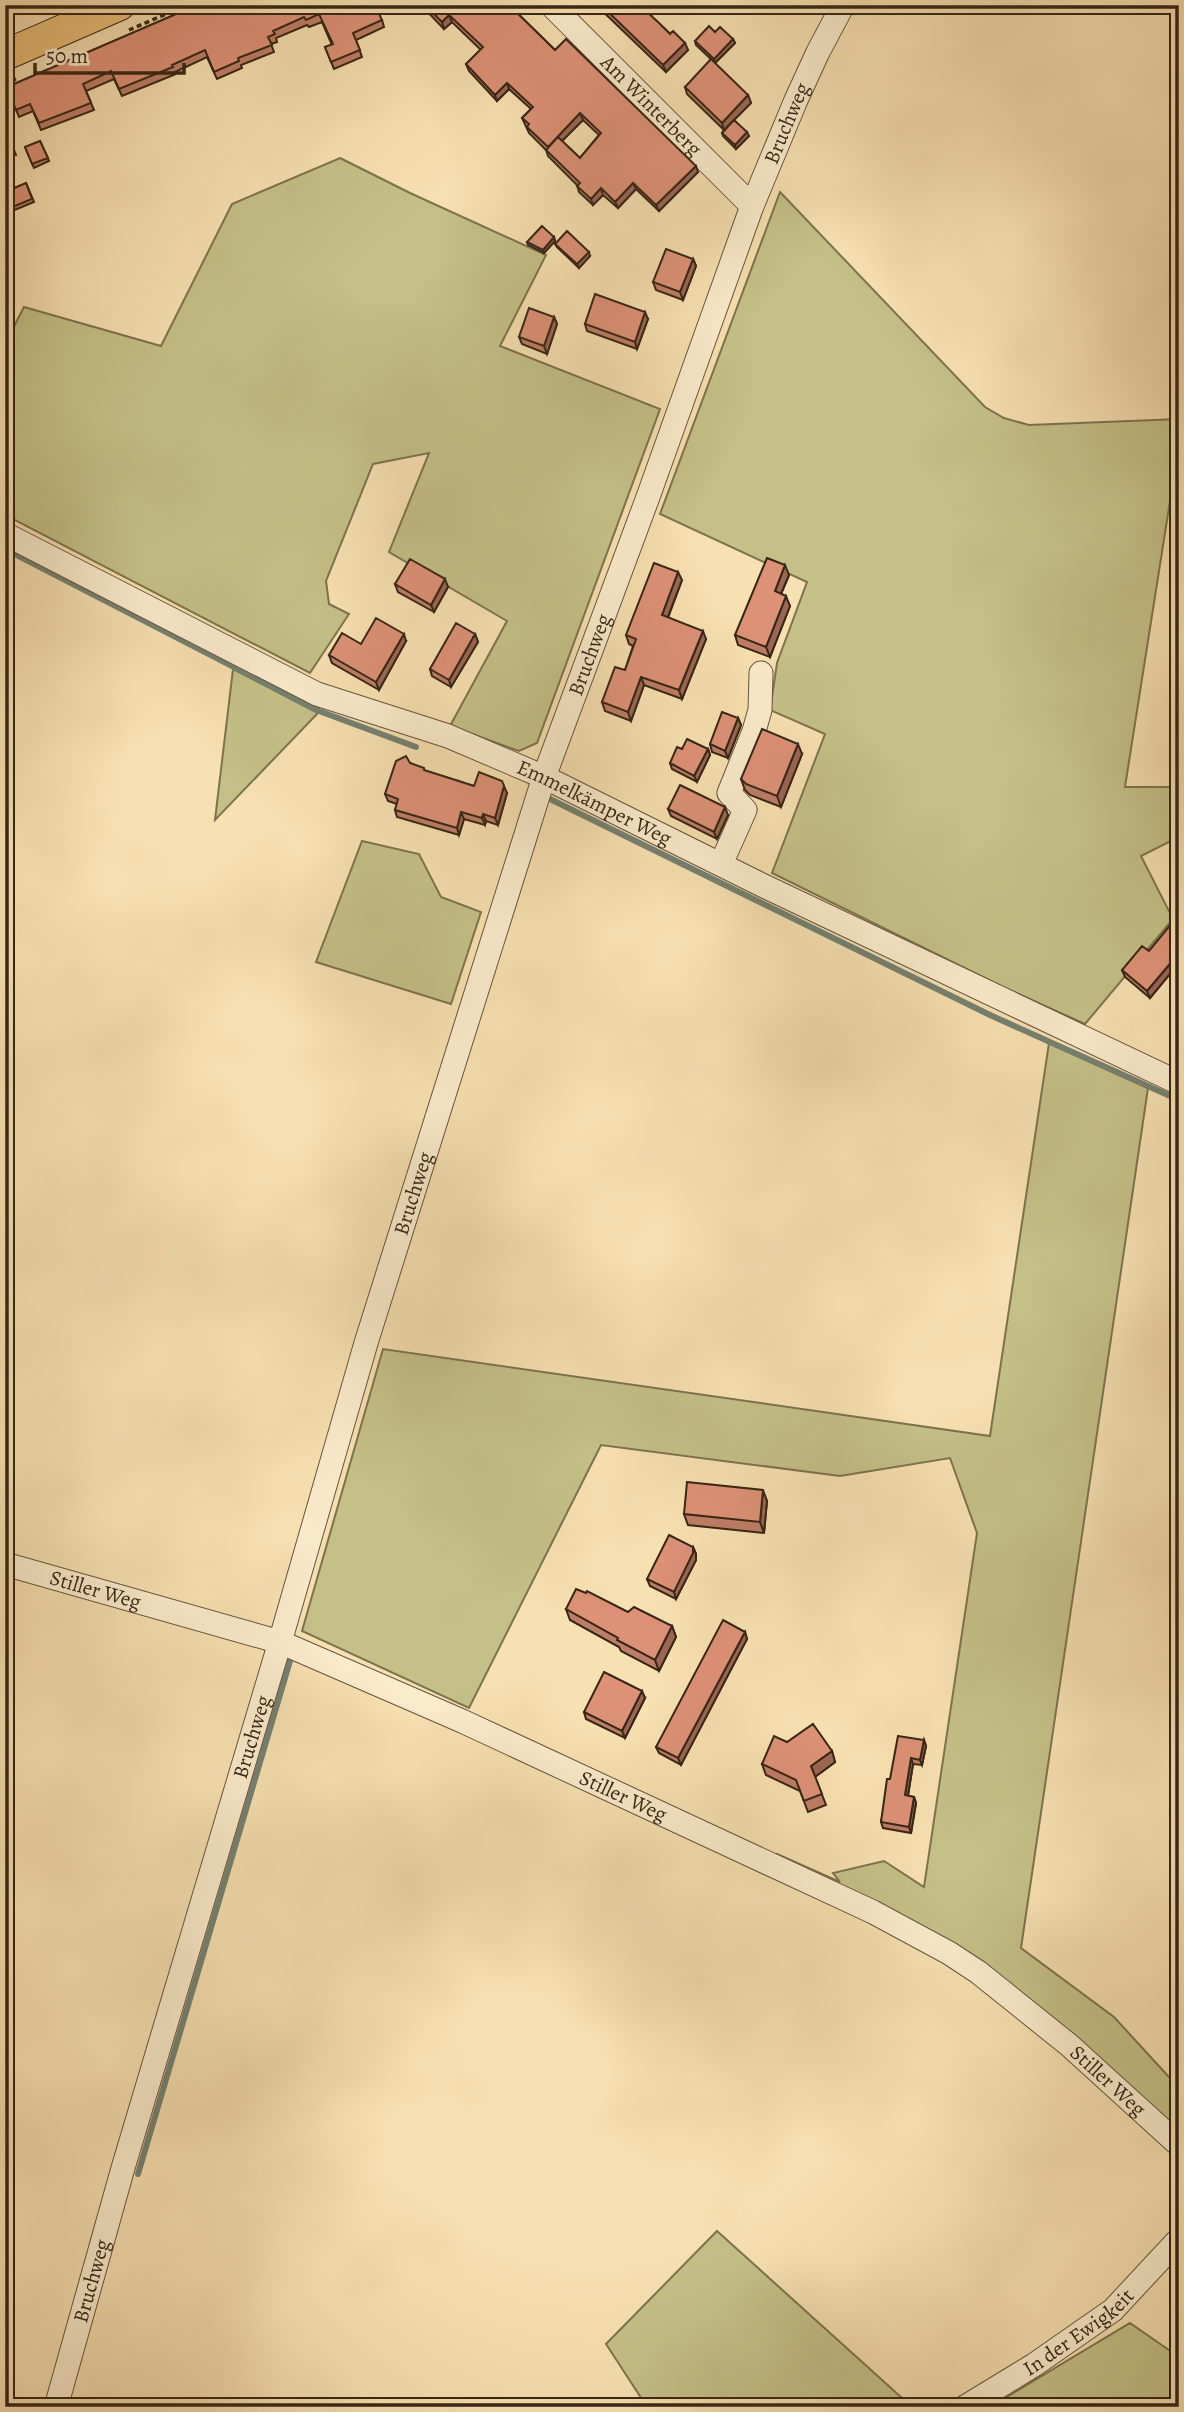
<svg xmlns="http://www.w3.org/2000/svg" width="1184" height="2412" viewBox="0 0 1184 2412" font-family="Alegreya,serif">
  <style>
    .green { fill: #c4c087; stroke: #7d734e; stroke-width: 2 }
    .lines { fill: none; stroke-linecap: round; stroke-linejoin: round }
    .stream { stroke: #748171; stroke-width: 6 }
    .minor-casing { stroke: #66543d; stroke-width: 25 }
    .major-casing { stroke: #362616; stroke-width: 32 }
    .path { stroke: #362616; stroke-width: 3.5; stroke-dasharray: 5 3.5; stroke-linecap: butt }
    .minor { stroke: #faebcc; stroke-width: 23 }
    .major { stroke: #ecc078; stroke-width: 30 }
    .wall { fill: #be7d66; stroke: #362616; stroke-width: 2; fill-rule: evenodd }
    .shaded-wall { fill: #9b6653; stroke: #362616; stroke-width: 2 }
    .building { fill: #dd9177; stroke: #362616; stroke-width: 2 }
    .labels { text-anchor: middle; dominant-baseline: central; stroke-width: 7; stroke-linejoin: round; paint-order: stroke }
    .street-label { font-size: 21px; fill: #362616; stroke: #faebcc }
  </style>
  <rect width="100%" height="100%" fill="#f7e0b1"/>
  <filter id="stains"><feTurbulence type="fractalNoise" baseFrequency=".00286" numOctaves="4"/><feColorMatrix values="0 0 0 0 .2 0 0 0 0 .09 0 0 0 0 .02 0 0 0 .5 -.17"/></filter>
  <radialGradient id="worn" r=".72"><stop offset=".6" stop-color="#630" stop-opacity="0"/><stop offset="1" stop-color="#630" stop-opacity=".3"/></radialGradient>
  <!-- green -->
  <path class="green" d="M340,158L410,193L546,255L500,346L660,409L537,743L519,751L450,726L507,621L389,552L429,453L373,464L326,581L329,604L349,614L310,673L5,515V344L24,307L161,346L232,204Z
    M780,192L985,407L1004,418L1029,425L1179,419V444L1125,787H1179V837L1141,856L1173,919L1085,1024L1003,987L772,873L825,734L770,710L777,663L807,582L660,514Z
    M233,669L318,713L215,820Z
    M362,841L419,854L441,897L481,912L451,1004L316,962Z
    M1049,1043L1148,1088L1021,1948L1114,2017L1179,2088V2137L1075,2042L774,1858L777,1854L840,1882L833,1873L884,1861L924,1887L977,1533L950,1458L840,1476L601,1445L469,1708L302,1631L383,1349L990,1436Z
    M717,2231L912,2407H647L606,2344Z
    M1130,2323L1179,2357V2407H990Z"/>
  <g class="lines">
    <!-- stream -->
    <path class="stream" d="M5,549L319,711L416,747
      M550,799L990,1015L1179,1100
      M138,2174L290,1661"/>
    <defs>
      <g id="minor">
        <path id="s1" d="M551,5L752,206"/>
        <path id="s2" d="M5,534L317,694L448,736L544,777L766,887L1179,1083"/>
        <path d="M721,864L745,810L729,793L754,731L760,710L761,673"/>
        <path id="s3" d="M5,1564L280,1642L462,1721L873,1912L949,1953L978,1972L1069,2045L1179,2145"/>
        <path id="s4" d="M56,2407L123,2168L280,1642L366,1343L544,777L648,497L752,206L796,100L818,52L843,5"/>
        <path id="s5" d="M965,2407L1034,2365L1113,2310L1179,2239"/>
      </g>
      <path id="major" d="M5,55L120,5"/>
    </defs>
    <!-- minor casing -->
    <use href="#minor" class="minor-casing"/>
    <!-- major casing -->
    <use href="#major" class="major-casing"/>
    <!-- path -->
    <path class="path" d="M5,17L35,5
      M129,30L187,5
      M5,83L16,79"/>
    <!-- minor -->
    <use href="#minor" class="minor"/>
    <!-- major -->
    <use href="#major" class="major"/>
  </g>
  <!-- wall -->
  <path class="wall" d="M197,5L382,20L384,27L356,40L362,57L334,69L325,47L332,45L322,22L309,27L307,25L276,38L277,42L271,44L274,52L241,65L242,68L217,79L207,57L175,72L176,74L122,96L114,79L86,91L94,110L41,130L33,111L19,117L7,87Z
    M421,5H509L555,50L698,172L659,211L636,189L618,208L603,195L593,205L579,192L577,185L548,156L546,150L529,133L522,118L531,109L509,89L497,101L469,71L466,64L481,50L452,22L444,29ZM583,120L599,135L580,158L562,141Z
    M596,5H646L650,9L652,17L688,50L666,72Z
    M715,32L733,39L735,43L715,63L696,45L695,41Z
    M685,87L748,95L751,103L734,120L749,136L736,149L723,136L722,133L724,130L687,94Z
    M5,128L16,155L5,159Z
    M40,141L49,161L34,168L25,147Z
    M26,183L34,202L5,214V192Z
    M554,237L555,241L544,253L528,245L527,242Z
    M555,244L590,256L579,268L557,247Z
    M693,259L696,266L683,300L656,290L653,282Z
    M554,317L557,324L547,354L522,344L519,337Z
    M648,319L637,349L587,331L585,324Z
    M789,575L781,594L790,606L770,657L738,645L735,635Z
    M682,580L668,618L706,639L682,699L644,685L631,721L605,711L602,702L625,670L633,646L629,644L626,635Z
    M395,584L448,587L434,612L398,592Z
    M475,634L478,642L451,687L432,676L430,669Z
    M406,641L379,690L332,663L329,655L361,644Z
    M738,718L741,725L728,758L712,752L710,744Z
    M682,749H708L710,755L697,782L672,769L670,763Z
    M802,754L781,807L750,795L745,790L741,779Z
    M410,763L426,771L474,786L507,793L498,825L486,821L485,825L464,819L459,835L397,817L395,810L397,804L388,801L385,794Z
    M668,809L728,815L717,839L671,816Z
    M1179,929V963L1150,998L1125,977L1122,970Z
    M767,1501L764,1533L688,1525L684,1514Z
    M693,1547L696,1554V1560L676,1599L650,1586L647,1579Z
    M566,1609L628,1612L672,1626L676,1637L659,1671L621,1651L619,1647L570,1620Z
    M745,1632L747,1639L681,1765L659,1753L656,1747Z
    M645,1698L625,1738L586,1719L584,1712Z
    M924,1740L926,1746L922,1765L913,1764L908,1796L914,1797L916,1803L911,1833L883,1828L881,1822L890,1779Z
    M832,1751L835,1762L815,1777L826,1805L808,1812L800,1791L766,1775L762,1764Z"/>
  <!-- shaded-wall -->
  <path class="shaded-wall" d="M449,15L452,22L444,29L442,22Z
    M733,39L735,43L715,63L714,59Z
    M685,43L688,50L666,72L663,65Z
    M507,83L509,89L497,101L495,95Z
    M748,95L751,103L724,130L722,123Z
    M580,113L583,120L550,153L548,147Z
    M747,132L749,136L736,149L735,145Z
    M696,166L698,172L659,211L656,205Z
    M633,183L636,189L618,208L615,202Z
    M601,188L603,195L593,205L591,199Z
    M554,237L555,241L544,253L543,250Z
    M589,252L590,256L579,268L577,264Z
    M693,259L696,266L683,300L680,292Z
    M645,312L648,319L637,349L635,342Z
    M554,317L557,324L547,354L544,346Z
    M785,565L789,575L778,601L775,591Z
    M678,572L682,580L665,624L662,615Z
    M445,579L448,587L434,612L431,605Z
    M786,596L790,606L770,657L766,647Z
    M703,631L706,639L682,699L679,690Z
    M404,634L406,641L379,690L376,682Z
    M475,634L478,642L451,687L449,680Z
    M641,677L644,685L631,721L628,712Z
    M738,718L741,725L728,758L725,751Z
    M798,744L802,754L781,807L777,796Z
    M708,749L710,755L697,782L694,776Z
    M504,786L507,793L498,825L495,818Z
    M725,807L728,815L717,839L714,832Z
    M461,812L464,819L459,835L457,828Z
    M483,814L486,821L485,825L482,818Z
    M1179,953V963L1150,998L1147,991Z
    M763,1490L767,1501L764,1533L760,1522Z
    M693,1547L696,1554V1560L676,1599L674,1592Z
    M672,1626L676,1637L659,1671L655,1660Z
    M745,1632L747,1639L681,1765L678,1758Z
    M642,1691L645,1698L625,1738L622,1731Z
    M924,1740L926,1746L922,1765L920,1760Z
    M832,1751L835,1762L815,1777L811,1766Z
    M911,1758L913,1764L907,1801L905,1795Z
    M914,1797L916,1803L911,1833L909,1827Z"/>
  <!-- building -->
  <path class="building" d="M197,5H375L382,20L353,33L360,50L331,62L325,47L333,44L319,14L306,20L304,17L273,31L275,34L268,37L272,45L238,58L239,61L214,72L205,50L172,65L173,67L119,89L111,71L83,84L91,103L39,123L30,104L16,110L7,87Z
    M425,5H509L555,50L566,39L696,166L656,205L633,183L615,202L601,188L591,199L577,186L580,183L546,150L558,137L580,158L601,133L580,113L548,147L527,127L529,124L522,118L533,107L507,83L495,95L466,64L483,47L449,15L442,22Z
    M601,5H646L650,9L647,12L659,23L670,34L673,31L685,43L663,65Z
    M709,26L715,32L720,27L733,39L714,59L695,41Z
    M711,59L748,95L722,123L685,87Z
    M734,120L747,132L735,145L722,133Z
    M5,128L13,147L5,150Z
    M40,141L48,158L32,164L25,147Z
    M26,183L32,199L5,210V192Z
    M542,226L554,237L543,250L527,242Z
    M567,231L589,252L577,264L555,244Z
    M666,249L693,259L680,292L653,282Z
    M595,294L645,312L635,342L585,324Z
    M529,308L554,317L544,346L519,337Z
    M767,558L785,565L775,591L786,596L766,647L735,635Z
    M410,559L445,579L431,605L395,584Z
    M654,563L678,572L662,615L703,631L679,690L641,677L628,712L602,702L615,667L625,670L636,639L626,635Z
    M376,618L404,634L376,682L329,655L342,633L361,644Z
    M456,623L475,634L449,680L430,669Z
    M722,712L738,718L725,751L710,744Z
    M762,729L798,744L777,796L746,784L741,779Z
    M687,739L708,749L694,776L670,763L677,747L682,749Z
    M406,756L410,763L424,768V770L474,786L479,772L502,781L504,786L495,818L483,814L482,818L461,812L457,828L395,810L398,799L385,794L396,761Z
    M680,785L725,807L714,832L668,809Z
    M1172,923L1179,929V953L1147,991L1122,970L1142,946L1149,951Z
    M687,1482L763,1490L760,1522L684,1514Z
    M669,1535L693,1547V1553L674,1592L647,1579Z
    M576,1589L586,1593L587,1591L628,1612L634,1607L672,1626L655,1660L617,1640L618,1638L566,1609Z
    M723,1620L745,1632L678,1758L656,1747Z
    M604,1672L642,1691L622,1731L584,1712Z
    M813,1724L832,1751L811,1766L822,1794L804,1801L796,1780L762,1764L774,1736L787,1742Z
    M898,1736L924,1740L920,1760L911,1758L905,1795L914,1797L909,1827L881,1822L887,1779H890Z"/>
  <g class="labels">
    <!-- street labels -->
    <g class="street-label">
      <text stroke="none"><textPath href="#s1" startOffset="142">Am Winterberg</textPath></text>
      <text stroke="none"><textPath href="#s4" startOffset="2399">Bruchweg</textPath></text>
      <text stroke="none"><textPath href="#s4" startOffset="1832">Bruchweg</textPath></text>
      <text stroke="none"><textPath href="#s2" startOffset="649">Emmelkämper Weg</textPath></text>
      <text stroke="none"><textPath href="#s4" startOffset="1265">Bruchweg</textPath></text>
      <text stroke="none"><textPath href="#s3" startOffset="94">Stiller Weg</textPath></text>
      <text stroke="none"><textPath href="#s4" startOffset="698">Bruchweg</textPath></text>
      <text stroke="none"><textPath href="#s3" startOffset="662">Stiller Weg</textPath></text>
      <text stroke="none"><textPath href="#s3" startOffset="1228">Stiller Weg</textPath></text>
      <text stroke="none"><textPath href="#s4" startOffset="131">Bruchweg</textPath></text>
      <text stroke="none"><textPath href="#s5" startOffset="136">In der Ewigkeit</textPath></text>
    </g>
  </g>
  <!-- margin -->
  <rect width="1184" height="2412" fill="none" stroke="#f7e0b1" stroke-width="28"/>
  <rect x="7" y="7" width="1170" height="2398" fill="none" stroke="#362616" stroke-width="3.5"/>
  <rect x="14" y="14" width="1156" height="2384" fill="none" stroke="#362616" stroke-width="2"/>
  <!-- scale -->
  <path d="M35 63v10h149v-10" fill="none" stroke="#362616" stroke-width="3.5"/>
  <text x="46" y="63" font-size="21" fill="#362616" stroke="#faebcc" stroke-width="5" paint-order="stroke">50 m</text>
  <rect width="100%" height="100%" filter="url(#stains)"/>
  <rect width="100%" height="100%" fill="url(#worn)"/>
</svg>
